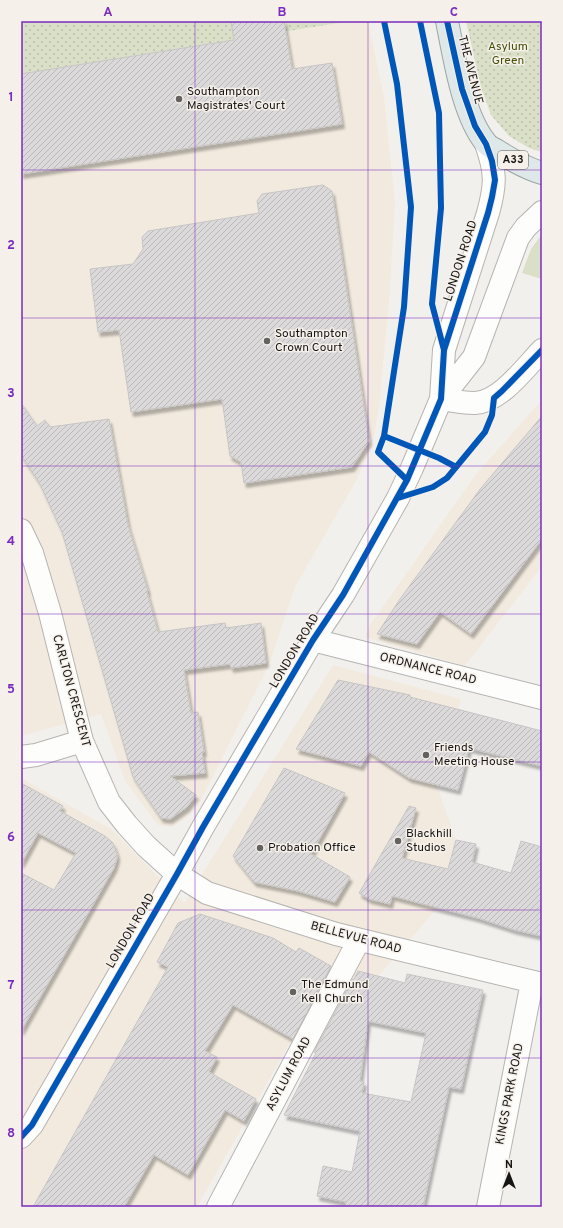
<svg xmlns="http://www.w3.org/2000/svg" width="563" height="1228" viewBox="0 0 563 1228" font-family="Overpass,sans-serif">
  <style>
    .commercial { fill: #f2eade }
    .green { fill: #dadfc7 }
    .park { fill: url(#park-dots) }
    .building { fill: url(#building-hatch); stroke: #c7c5c5; fill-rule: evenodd; filter: url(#shadow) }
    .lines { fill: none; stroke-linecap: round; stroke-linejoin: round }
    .minor-casing { stroke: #b6b4b1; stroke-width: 24 }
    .major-casing { stroke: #99a5a5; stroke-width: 24 }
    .minor { stroke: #fdfdfc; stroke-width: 22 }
    .major { stroke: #dfe8e8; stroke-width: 22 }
    .cycleway-casing { stroke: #f5f0ea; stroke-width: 8 }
    .cycleway { stroke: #0057b8; stroke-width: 6 }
    .grid { fill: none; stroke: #7b2cbf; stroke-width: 1; stroke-opacity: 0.55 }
    .poi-dot { fill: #64625f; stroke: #f5f0ea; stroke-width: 1.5 }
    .labels { text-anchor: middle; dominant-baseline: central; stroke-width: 3; stroke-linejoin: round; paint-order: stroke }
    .shield { fill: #f5f0ea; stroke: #5a5754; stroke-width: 1 }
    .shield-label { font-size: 11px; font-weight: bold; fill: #171513 }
    .park-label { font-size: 12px; fill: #455007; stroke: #f5f0ea }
    .street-label { font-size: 12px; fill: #171513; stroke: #f5f0ea }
    .poi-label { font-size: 12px; fill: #171513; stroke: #f5f0ea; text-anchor: start }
    .neatline { fill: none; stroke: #7b2cbf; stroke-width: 1.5 }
    .grid-label { font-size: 13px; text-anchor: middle; font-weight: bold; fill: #7b2cbf }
  </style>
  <defs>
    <pattern id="park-dots" width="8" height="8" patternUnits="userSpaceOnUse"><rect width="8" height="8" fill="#dadfc7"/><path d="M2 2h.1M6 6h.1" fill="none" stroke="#babeaa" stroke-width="1.8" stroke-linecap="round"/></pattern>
    <pattern id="building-hatch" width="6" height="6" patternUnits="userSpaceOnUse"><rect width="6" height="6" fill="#dbd9d9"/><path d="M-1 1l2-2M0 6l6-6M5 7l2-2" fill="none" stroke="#bbb9b9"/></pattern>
    <filter id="shadow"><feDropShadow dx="2.5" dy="4.5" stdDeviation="1" flood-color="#0004"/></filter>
  </defs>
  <rect width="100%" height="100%" fill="#f2f0ed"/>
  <!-- commercial -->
  <path class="commercial" d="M351,21H368L384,97L395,201L390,290L379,408L372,446L356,481L295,587L269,665L199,804L187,817L172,827L158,825L125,781L101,714L21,736V74Z
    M542,400V566L465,666L365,637L368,628L476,474Z
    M333,665L461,699L437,786L456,840L438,907L378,977L368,1021L362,1060L318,1050L291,1041L197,1207H21V778L111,829L184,903Z"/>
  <!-- green -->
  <path class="green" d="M542,234V279L522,273L531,249Z"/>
  <!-- park -->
  <path class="park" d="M21,21H351L21,74Z
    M466,21H542V152L529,148L509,136L491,115L481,87Z"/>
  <!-- building -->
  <path class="building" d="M231,21H284L292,69L332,63L342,124L21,174V74L234,40Z
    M323,185L332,191L369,441L352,467L244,483L241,462L230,456L222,399L131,412L119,330L98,332L90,269L133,264L143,249L142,237L148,231L259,213L257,201L262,194Z
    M21,403L37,426L45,420L50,427L109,419L128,525L148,591L147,592L158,632L225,623L226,628L261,623L266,663L231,668L230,664L184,670L191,713L198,712L204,752H202L205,773L170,776L196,795L187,807L170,819L161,818L133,777L62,532L39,482L21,455Z
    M542,416V539L498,598L471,634L440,612L417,644L377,634L400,599L481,488Z
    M338,680L410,695V697L542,731V766L469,748L458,790L409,778L369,752L361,766L296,749Z
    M284,768L345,793L311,854L350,877L335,902L298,891L254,882L233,856Z
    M21,783L63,806L60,811L105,836L113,843L117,854V858L114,868L21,1031V873L54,890L76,853L38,833L21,864Z
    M409,806L416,808L402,858L448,869L456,840L476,844L472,862L511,873L521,841L542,847V936L515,930L478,918L392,896L390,904L369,899L359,893Z
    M200,914L273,938L296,952L299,948L331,966L293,1039L233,1005L205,1051L217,1057L209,1072L256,1099L244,1121L225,1110L188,1175L154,1155L124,1207H33L168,967L157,962L178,923Z
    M358,971L405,983L407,974L483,990L461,1089L449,1087L423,1207H345L346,1202L317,1196L323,1166L352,1172L360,1131L284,1115L316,1053L314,1052L353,979H354ZM368,1021L426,1033L411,1102L362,1093L364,1082L360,1081Z"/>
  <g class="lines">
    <defs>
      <path id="minor" d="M441,399L444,350L488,213C496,184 496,172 486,144
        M441,399C452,401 463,403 475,403C500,402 525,368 542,350
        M21,530L32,553L50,613L82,741L109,802L127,825L146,846L177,874L207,893L336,934L542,984
        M313,640L542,698
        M21,757L36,755L82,741
        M21,1137L32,1125L177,874L203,827L313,640L343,595L398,498L412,468L441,399L474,357L518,238L526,227L542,212
        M218,1207L359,940
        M488,1207L532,982"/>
      <path id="major" d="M447,21C454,56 463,116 486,143C488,146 492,148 496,150C510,159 525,168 542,173"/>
    </defs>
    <!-- minor casing -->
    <use href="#minor" class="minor-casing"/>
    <!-- major casing -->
    <use href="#major" class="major-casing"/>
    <!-- minor -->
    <use href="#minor" class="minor"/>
    <!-- major -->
    <use href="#major" class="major"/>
    <defs>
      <path id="cycleway" d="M384,21L397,84L411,207L404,307L384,436L378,452L407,480
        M420,21L439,113L441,208L432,304L444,350
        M384,436L439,458L456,467
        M398,498L433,487L447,478L485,432L492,415L494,398L502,391L542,350
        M21,1137L32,1125L177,874L203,827L313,640L343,595L407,480L441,399L444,350L488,213L492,197L495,180L492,161L486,144L475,126L462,89L447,21"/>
    </defs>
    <!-- cycleway casing -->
    <use href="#cycleway" class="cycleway-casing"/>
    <!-- cycleway -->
    <use href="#cycleway" class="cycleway"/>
  </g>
  <!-- grid -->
  <path class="grid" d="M195,21V1207M368,21V1207M21,170H542M21,318H542M21,466H542M21,614H542M21,762H542M21,910H542M21,1058H542"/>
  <!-- markers -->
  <g class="poi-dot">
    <circle cx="179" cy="99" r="4"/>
    <circle cx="267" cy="341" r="4"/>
    <circle cx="426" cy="755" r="4"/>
    <circle cx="398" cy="841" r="4"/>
    <circle cx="260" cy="848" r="4"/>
    <circle cx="293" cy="992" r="4"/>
  </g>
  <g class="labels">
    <!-- shield labels -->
    <rect class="shield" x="498" y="151" width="30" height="18" rx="3"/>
    <g class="shield-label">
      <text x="513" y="160">A33</text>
    </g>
    <!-- park labels -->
    <g class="park-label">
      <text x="508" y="47">Asylum<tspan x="508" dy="14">Green</tspan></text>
    </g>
    <!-- street labels -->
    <g class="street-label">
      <text transform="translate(470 70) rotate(76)">THE AVENUE</text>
      <text transform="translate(461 261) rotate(-72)">LONDON ROAD</text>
      <text transform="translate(295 651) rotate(-59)">LONDON ROAD</text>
      <text transform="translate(428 669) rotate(14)">ORDNANCE ROAD</text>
      <text transform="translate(71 691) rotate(75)">CARLTON CRESCENT</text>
      <text transform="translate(131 931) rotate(-60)">LONDON ROAD</text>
      <text transform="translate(356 938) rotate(15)">BELLEVUE ROAD</text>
      <text transform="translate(289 1074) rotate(-62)">ASYLUM ROAD</text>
      <text transform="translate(510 1094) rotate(-79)">KINGS PARK ROAD</text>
    </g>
    <!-- poi labels -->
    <g class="poi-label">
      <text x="187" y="92">Southampton<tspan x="187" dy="14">Magistrates' Court</tspan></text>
      <text x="275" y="334">Southampton<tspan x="275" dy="14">Crown Court</tspan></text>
      <text x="434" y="748">Friends<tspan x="434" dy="14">Meeting House</tspan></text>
      <text x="406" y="834">Blackhill<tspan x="406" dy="14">Studios</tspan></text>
      <text x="268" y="848">Probation Office</text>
      <text x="301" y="985">The Edmund<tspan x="301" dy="14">Kell Church</tspan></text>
    </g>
  </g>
  <!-- border -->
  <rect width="563" height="1228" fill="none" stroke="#f5f0ea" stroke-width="44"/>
  <!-- north arrow -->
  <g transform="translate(509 1174)" stroke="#f5f0ea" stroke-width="3" paint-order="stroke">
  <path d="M0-3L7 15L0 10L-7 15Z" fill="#171513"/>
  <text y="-6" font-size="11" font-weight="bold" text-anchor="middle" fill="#171513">N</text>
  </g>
  <rect x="22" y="22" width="519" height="1184" class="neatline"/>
  <g class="grid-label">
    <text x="108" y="16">A</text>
    <text x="282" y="16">B</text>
    <text x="454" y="16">C</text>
    <text x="11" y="101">1</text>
    <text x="11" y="249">2</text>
    <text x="11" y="397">3</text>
    <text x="11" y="545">4</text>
    <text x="11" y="693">5</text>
    <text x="11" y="841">6</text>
    <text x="11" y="989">7</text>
    <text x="11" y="1137">8</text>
  </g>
</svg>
